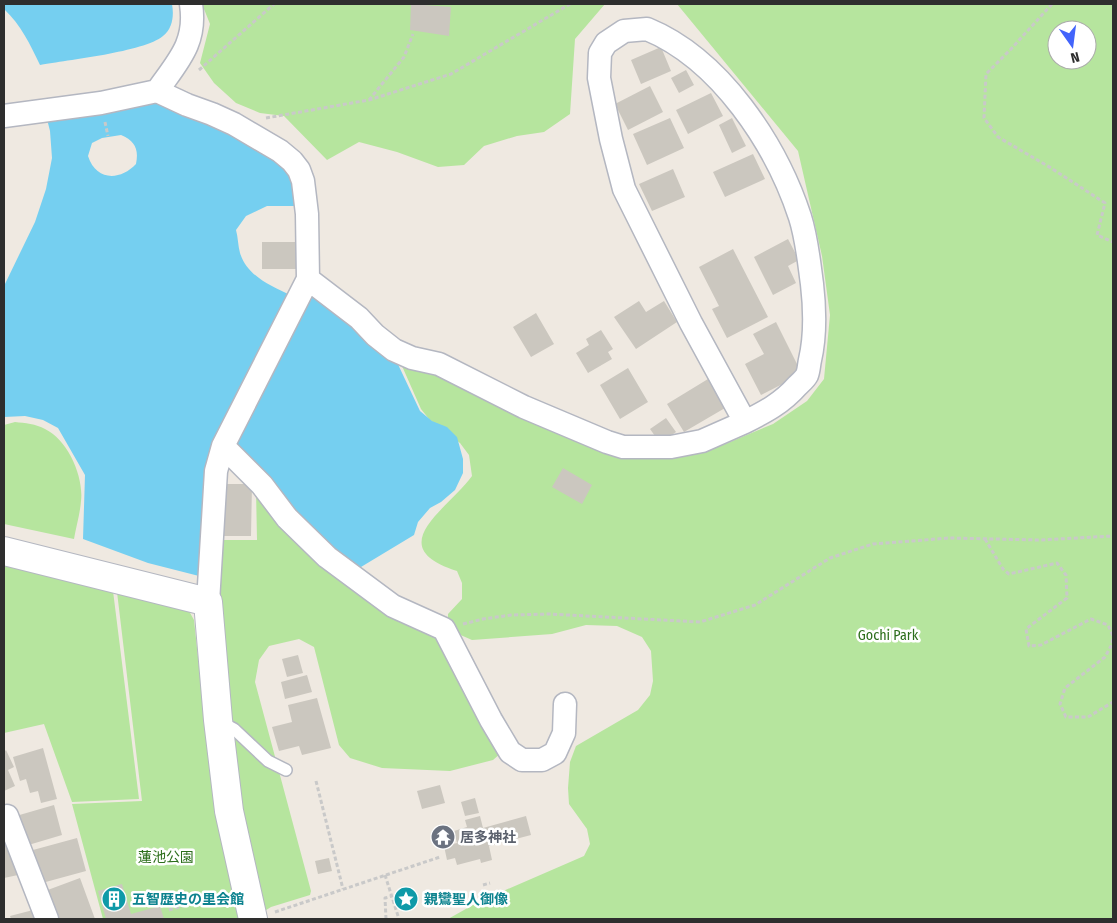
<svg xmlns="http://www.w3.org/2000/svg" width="1117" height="923" viewBox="0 0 1117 923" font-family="'Fira Sans Condensed','Noto Sans JP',sans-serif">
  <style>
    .green { fill: #b6e59e; fill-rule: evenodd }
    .water { fill: #75cff0; fill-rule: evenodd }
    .building { fill: #cbc7bf }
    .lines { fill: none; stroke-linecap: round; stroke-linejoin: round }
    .service-casing { stroke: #b4b7c1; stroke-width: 14 }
    .minor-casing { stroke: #b4b7c1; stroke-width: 25 }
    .tertiary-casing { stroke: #b4b7c1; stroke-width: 30 }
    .path { stroke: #c9c9c9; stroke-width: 3; stroke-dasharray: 4 2.5; stroke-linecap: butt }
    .service { stroke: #fff; stroke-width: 11 }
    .minor { stroke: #fff; stroke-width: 22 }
    .tertiary { stroke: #fff; stroke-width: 28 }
    .labels { text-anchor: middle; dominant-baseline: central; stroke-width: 5; stroke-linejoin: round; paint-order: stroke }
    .park-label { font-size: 14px; fill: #2c6e1b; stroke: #fff }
    .worship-label { font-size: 14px; font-weight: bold; fill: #5b616d; stroke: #fff; text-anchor: start }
    .culture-label { font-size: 14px; font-weight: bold; fill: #0d838f; stroke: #fff; text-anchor: start }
  </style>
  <rect width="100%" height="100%" fill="#efe9e1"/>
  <!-- green -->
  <path class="green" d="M202,4H605L575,39L570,114L544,132L517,136L484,146L464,165L438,167L397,152L359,142L327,160L284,116L260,113L236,103L214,83L200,63L210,24Z
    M677,4H1113V919H448L480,901L584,856L590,844L587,829L569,804L568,788L570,762L576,746L638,710L650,695L653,681L651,651L642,637L617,626L586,625L552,634L472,640L456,633L448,623V614L462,599V583L457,571C381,547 447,510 472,476L469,455L460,443L429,419L421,409L402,366L405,364L428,367L517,414L675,453L718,447L773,424L807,401L824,379L830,315L822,256L798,151ZM1057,30H1087V60H1057Z
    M15,422C25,423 36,424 45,429C68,440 84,477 81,501C80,514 76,527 74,539L4,524V425Z
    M256,489L437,636L501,753L493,760L450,771L382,768L350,758L339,745L314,647L299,639L269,646L259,660L255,682L311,891L310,895L271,907L263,912L238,816L220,667L219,540H257Z
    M4,566L113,591L139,799L72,802L44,724L4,733Z
    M117,592L189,611L194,620L205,723L239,919H103L72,804L142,801Z"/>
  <!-- water -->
  <path class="water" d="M4,4H172C174,15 173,28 163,36C144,52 67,60 40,65C30,44 21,25 4,9Z
    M138,102L162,103L213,122L286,167L294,181L296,206H267L246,216L236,230C238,237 238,246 240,253C247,276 271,286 290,295L248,377L199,576L148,563L83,539L85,475L58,428L43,420L25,416L4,417V286L35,222L46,189L52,158L50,131L46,115ZM121,135C135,141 139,149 136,164C120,181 96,181 88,156L92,143L102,138Z
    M310,291L395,358L420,411L432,421L447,427L457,437L463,459V473L455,490L441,502L430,508L418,522L414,535L356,570L330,551L231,445Z"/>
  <!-- building -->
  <path class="building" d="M411,4L451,7L449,36L410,30Z
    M661,47L671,71L641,84L631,60Z
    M686,70L694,85L679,93L671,78Z
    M650,86L663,112L628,130L615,104Z
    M711,93L723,116L688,134L676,110Z
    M670,118L684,148L647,165L633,134Z
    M732,118L746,146L732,153L719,125Z
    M753,154L765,179L725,197L713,172Z
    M673,169L685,197L652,211L639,184Z
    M788,239L799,260L788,266L796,283L773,295L754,257Z
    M262,242H298V269H262Z
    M733,249L768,317L727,338L712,309L719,306L699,267Z
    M639,301L646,312L664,301L677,322L636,349L614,317Z
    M536,313L554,344L531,357L513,327Z
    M776,322L802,374L761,395L745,364L764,354L753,334Z
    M601,330L613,349L608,352L612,359L588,373L576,353L589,345L586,339Z
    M628,368L648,402L620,419L600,385Z
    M708,379L725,408L684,432L667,404Z
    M666,418L676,432L660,443L650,429Z
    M563,468L592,485L582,504L552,487Z
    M225,484H252L251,536H224Z
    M298,655L303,673L287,677L282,659Z
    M307,675L312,692L285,699L281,682Z
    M317,698L331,748L302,755L299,746L279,751L272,727L292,722L288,705Z
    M43,748L57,799L41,803L38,791L30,793L26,779L20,781L13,757Z
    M6,750L14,767L8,770L15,786L4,791V752Z
    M440,785L445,803L422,809L417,791Z
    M475,798L479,813L465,816L461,802Z
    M54,805L62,835L25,846L16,816Z
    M480,816L483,828L526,816L531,835L489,846L492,860L481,863L480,859L457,865L455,858L447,860L444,846L457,843L454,831L467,827L465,820Z
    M77,838L86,871L42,883L33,850Z
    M8,840L18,875L4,878V841Z
    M329,858L332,871L318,874L315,861Z
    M80,878L95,919H55L45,891Z
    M122,884L131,914L160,906L164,919H106L98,891Z
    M37,909L40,919H11L10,916Z"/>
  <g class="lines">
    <defs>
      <path id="service" d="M219,721L234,729L268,761L286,770"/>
      <path id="minor" d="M647,29C720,59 776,144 800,217C807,239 809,262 812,284C815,310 816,334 810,360C809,364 809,370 807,375C805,379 800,383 797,386C782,403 765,412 745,422L691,323L624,189L611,139L599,78L600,53L606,43L624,31Z
        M157,91C178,61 197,43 191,4
        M4,116L101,103L157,91L187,105L212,114L234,124L280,151L292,161L299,170L303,181L307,214L308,279L223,446L216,471L208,602
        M308,279L359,318L375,335L394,350L412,358L439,364L524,407L607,442L623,447H671L702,441L745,422
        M223,446L262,485L287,518L327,557L393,606L444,629L491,720L510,752L522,760H542L555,753L564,733L565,704
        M4,818L7,816L47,919"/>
      <path id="tertiary" d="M4,551L208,602L218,720L229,811L253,919"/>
    </defs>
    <!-- service casing -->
    <use href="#service" class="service-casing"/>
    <!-- minor casing -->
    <use href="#minor" class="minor-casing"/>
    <!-- tertiary casing -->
    <use href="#tertiary" class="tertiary-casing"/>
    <!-- path -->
    <path class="path" d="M1052,4L1011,49L986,74L984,118L998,137L1051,168L1105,203L1097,235L1113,242
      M199,70L274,4
      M369,100L404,57L413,34
      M266,118L369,100L451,74L570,4
      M105,122L108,136
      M985,539L1003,569L1009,574L1057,563L1066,575L1067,598L1026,629L1029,646L1041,645L1091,619L1108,625L1113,636
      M463,624L483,619L511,615L549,614L700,622L755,605L830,558L873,544L949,538L1040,540L1113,536
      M1113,639L1111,646L1105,657L1065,688L1060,704L1066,717H1088L1113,702
      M316,781L343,889
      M385,875L399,919
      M483,885L490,883
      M169,910L225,893
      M275,912L440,857
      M386,919L385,898L392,896"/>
    <!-- service -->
    <use href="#service" class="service"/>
    <!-- minor -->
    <use href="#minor" class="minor"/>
    <!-- tertiary -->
    <use href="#tertiary" class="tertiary"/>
  </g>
  <!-- icons -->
  <defs>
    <symbol id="temple-disc" viewBox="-11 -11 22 22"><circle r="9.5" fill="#6b7280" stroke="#fff"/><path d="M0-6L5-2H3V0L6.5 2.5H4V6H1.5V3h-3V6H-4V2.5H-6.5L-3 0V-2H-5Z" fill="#fff"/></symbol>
    <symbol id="building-disc" viewBox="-11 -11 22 22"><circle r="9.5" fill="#0f9aa8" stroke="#fff"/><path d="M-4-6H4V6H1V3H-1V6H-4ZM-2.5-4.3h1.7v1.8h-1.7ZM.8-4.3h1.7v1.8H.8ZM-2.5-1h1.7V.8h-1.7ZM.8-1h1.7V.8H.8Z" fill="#fff"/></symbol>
    <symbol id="sight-disc" viewBox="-11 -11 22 22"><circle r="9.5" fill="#0f9aa8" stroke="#fff"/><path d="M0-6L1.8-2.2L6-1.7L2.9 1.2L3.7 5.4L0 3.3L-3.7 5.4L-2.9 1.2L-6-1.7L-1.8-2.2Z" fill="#fff"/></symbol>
  </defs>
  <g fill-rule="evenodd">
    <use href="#temple-disc" x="429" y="823" width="28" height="28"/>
    <use href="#building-disc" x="100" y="885" width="28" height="28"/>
    <use href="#sight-disc" x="392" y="885" width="28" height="28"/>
  </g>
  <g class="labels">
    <!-- park labels -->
    <g class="park-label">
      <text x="888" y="635">Gochi Park</text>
      <text x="166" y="857">蓮池公園</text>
    </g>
    <!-- worship labels -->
    <g class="worship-label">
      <text x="460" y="837">居多神社</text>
    </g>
    <!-- culture labels -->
    <g class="culture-label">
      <text x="132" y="899">五智歴史の里会館</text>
      <text x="424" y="899">親鸞聖人御像</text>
    </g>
  </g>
  <!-- border -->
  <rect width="1117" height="923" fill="none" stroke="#2e2e2e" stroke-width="10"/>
  <!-- north arrow -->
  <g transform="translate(1072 45) rotate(166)"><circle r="24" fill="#ffffff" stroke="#ababab"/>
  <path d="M0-4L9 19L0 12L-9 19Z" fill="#4264fb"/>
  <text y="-8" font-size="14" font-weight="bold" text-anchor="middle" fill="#2e2e2e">N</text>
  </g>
</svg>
